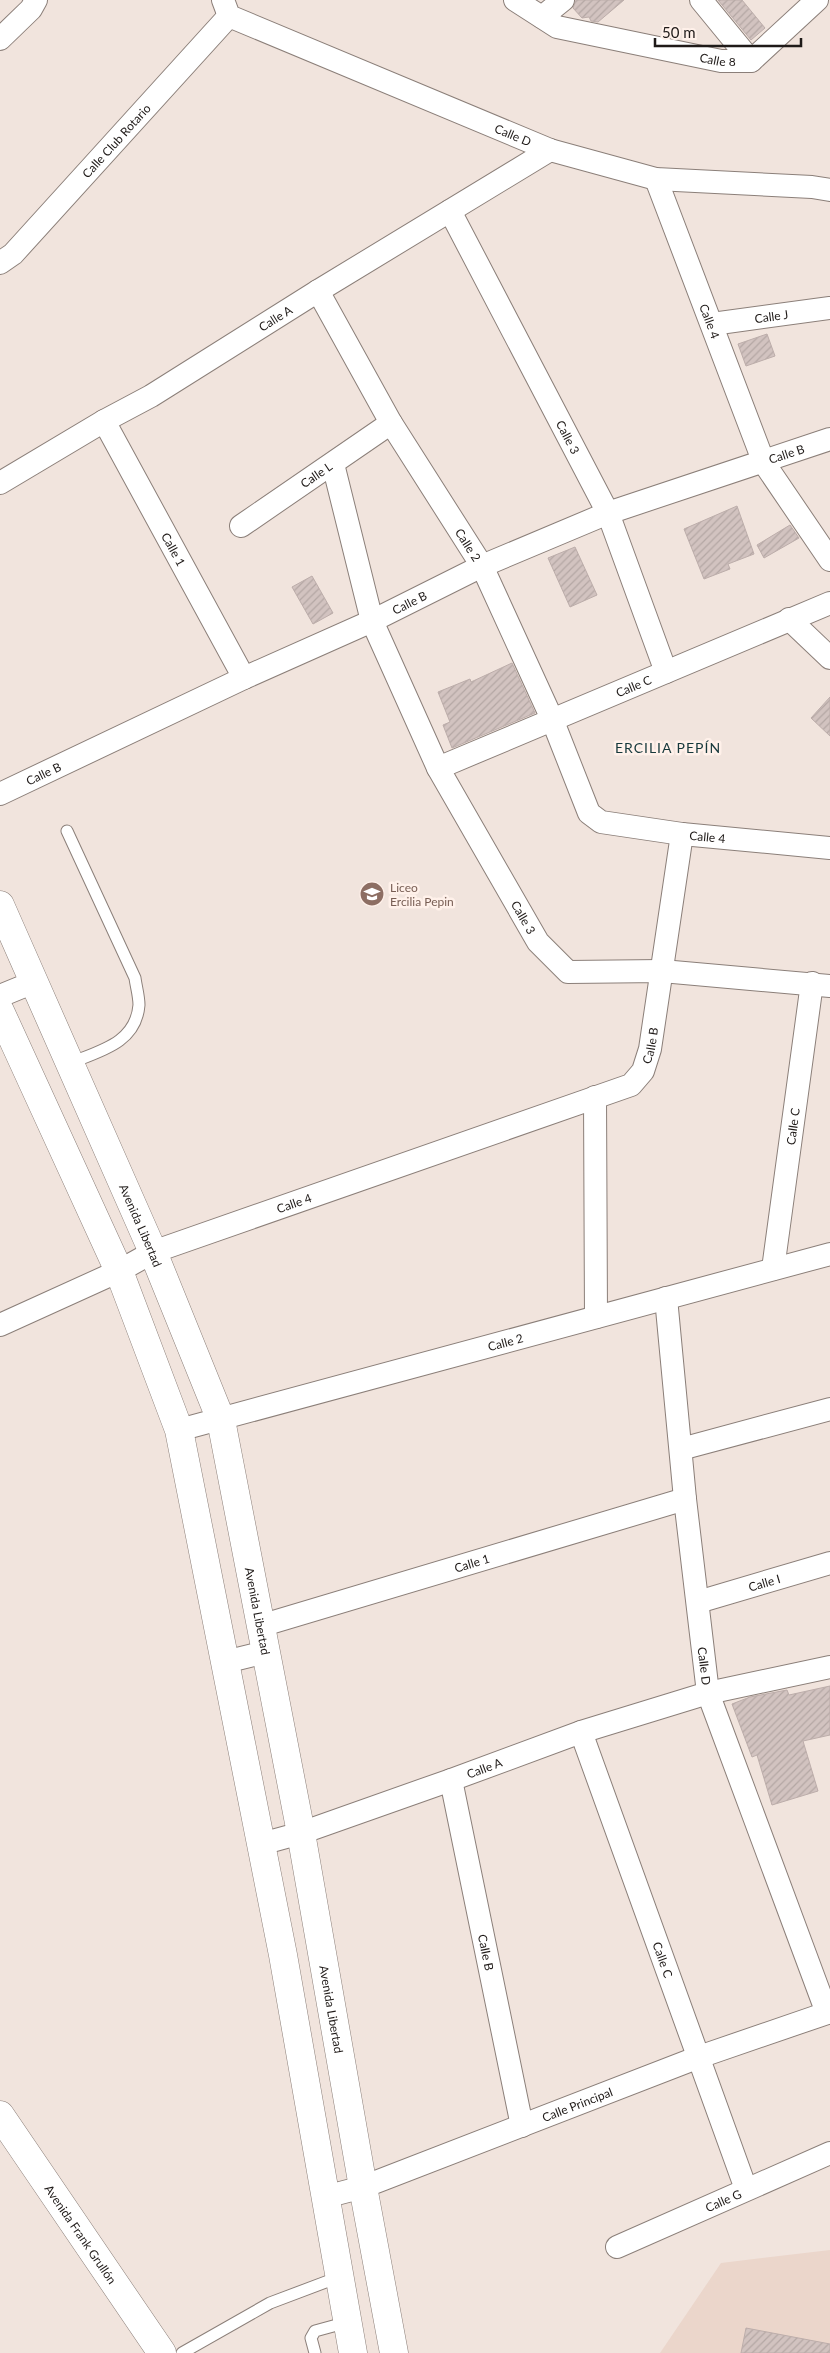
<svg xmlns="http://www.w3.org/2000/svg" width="830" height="2353" viewBox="0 0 830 2353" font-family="Lato,sans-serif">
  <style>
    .built { fill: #ebd6cb }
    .building { fill: url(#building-hatch); stroke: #bcadaa }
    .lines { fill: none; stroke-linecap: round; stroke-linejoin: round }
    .service-casing { stroke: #8b7f79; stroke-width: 13 }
    .minor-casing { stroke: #8b7f79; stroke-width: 24 }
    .primary-casing { stroke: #8b7f79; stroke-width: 29 }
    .service { stroke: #fff; stroke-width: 11 }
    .minor { stroke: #fff; stroke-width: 22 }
    .primary { stroke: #fff; stroke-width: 28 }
    .labels { text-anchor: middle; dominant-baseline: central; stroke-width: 5; stroke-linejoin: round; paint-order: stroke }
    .street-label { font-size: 12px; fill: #1f1a18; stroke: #fff1ea }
    .education-label { font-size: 12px; fill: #785e54; stroke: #fff1ea; text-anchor: start }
    .neighbourhood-label { font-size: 14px; letter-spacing: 1px; fill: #16383b; stroke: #fff1ea }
  </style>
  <defs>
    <pattern id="building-hatch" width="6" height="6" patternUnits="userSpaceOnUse" patternTransform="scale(1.25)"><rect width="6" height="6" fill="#d2c3c0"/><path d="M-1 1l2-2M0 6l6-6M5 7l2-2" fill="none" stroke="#b4a7a4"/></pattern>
  </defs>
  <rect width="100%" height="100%" fill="#f1e4dd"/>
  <!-- built -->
  <path class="built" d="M830,2250V2353H660L721,2263Z"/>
  <!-- building -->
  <path class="building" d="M576,0H624L598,22L591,21L589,17L582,18L573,8Z
    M718,0H742L765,28L751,40Z
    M767,334L775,356L746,366L738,344Z
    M737,506L754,554L728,564L730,569L704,579L684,529Z
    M790,525L799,538L764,558L757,545Z
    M575,547L597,595L570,607L548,558Z
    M312,576L333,613L313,624L292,587Z
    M512,663L535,713L452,748L443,725L450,722L438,692L470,679L471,682Z
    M830,697V736L811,718Z
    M830,1686V1735L803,1741L818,1791L772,1805L757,1755L752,1757L732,1704L750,1697L787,1690L789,1695Z
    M746,2328L830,2344V2353H741Z"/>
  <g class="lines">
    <defs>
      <path id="service" d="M67,831L135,978C136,986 139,996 139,1005C136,1043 100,1051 70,1063
        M182,2353L270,2303L339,2277
        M315,2353L311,2338L315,2331L348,2322"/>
      <g id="minor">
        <path id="s1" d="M223,0L229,16L550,150L656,179L812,187L830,190"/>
        <path id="s2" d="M515,0L557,27L721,61H751L817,0"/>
        <path d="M701,0L751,61"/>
        <path d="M542,17L563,0"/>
        <path d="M0,39L31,9L36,0"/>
        <path id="s3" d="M656,179L764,463L830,560"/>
        <path id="s4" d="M450,211L608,513L666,672"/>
        <path id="s5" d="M0,263L13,254L229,16"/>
        <path id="s6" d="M318,291L391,423L482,566L552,719L589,813L601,822L682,834L830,848"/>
        <path id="s7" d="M712,324L830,308"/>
        <path id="s8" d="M104,421L244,678"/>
        <path id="s9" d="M333,464L372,621L438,768L538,942L568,972L662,971L830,986"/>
        <path id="s10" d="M0,483L104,421L151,396L318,291L550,150"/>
        <path id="s11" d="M241,526L391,423"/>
        <path d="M789,619L830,658"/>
        <path id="s12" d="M438,768L830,603"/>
        <path id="s13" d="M0,794L244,678L372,621L482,566L608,513L830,439"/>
        <path d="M0,996L34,982"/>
        <path d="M595,1097L596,1317"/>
        <path id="s14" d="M773,1269L812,983"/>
        <path id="s15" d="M666,1298L685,1499L708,1693L827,2013"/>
        <path id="s16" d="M0,1325L119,1271L153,1252L631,1085L643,1071L650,1049L682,834"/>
        <path id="s17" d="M179,1430L830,1254"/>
        <path d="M681,1449L830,1409"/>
        <path id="s18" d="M698,1602L830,1563"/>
        <path id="s19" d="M260,1626L685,1499"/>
        <path d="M225,1662L266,1652"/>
        <path id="s20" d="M581,1732L746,2189"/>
        <path id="s21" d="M451,1780L522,2126"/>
        <path id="s22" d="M261,1844L301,1833L451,1780L581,1732L708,1693L830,1667"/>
        <path id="s23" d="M325,2197L363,2187L699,2057L830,2012"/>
        <path id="s24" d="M617,2247L830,2153"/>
      </g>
      <g id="primary">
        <path id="s25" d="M0,905L153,1252L221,1420L301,1833L363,2187L394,2353"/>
        <path d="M0,1011L119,1271L179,1430L283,1955L353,2353"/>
        <path id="s26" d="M0,2115L162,2353"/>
      </g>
    </defs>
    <!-- service casing -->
    <use href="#service" class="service-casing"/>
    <!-- minor casing -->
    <use href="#minor" class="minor-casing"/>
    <!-- primary casing -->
    <use href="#primary" class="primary-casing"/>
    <!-- service -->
    <use href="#service" class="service"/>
    <!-- minor -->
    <use href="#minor" class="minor"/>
    <!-- primary -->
    <use href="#primary" class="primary"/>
  </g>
  <!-- icons -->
  <defs>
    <symbol id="school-disc" viewBox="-11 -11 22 22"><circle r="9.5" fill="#8d6e63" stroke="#fff1ea"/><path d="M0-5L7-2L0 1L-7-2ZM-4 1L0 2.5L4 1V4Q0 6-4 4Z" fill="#fff"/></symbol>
  </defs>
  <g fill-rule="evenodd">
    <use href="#school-disc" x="358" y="880" width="28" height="28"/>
  </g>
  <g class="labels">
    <!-- street labels -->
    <g class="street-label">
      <text stroke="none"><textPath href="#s2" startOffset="214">Calle 8</textPath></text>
      <text stroke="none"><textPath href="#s1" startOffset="325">Calle D</textPath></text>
      <text stroke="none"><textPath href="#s5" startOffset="169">Calle Club Rotario</textPath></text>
      <text stroke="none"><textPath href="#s7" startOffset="60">Calle J</textPath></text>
      <text stroke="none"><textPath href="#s10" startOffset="321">Calle A</textPath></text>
      <text stroke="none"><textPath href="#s3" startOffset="152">Calle 4</textPath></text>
      <text stroke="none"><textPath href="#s4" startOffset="255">Calle 3</textPath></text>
      <text stroke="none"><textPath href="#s13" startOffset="858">Calle B</textPath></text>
      <text stroke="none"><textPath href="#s11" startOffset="91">Calle L</textPath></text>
      <text stroke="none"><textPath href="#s6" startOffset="295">Calle 2</textPath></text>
      <text stroke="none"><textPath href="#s8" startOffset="146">Calle 1</textPath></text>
      <text stroke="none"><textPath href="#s13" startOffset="452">Calle B</textPath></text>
      <text stroke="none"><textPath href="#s12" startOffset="212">Calle C</textPath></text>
      <text stroke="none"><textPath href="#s13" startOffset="48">Calle B</textPath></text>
      <text stroke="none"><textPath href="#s6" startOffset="712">Calle 4</textPath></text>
      <text stroke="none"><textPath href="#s9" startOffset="495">Calle 3</textPath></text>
      <text stroke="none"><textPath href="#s16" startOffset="721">Calle B</textPath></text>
      <text stroke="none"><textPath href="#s14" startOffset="144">Calle C</textPath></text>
      <text stroke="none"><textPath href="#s16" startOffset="319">Calle 4</textPath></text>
      <text stroke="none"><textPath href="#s25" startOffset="350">Avenida Libertad</textPath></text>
      <text stroke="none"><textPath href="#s17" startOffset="338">Calle 2</textPath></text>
      <text stroke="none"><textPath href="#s19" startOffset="221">Calle 1</textPath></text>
      <text stroke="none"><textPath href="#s18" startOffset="69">Calle I</textPath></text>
      <text stroke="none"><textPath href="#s25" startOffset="755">Avenida Libertad</textPath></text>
      <text stroke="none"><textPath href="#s15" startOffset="370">Calle D</textPath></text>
      <text stroke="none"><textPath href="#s22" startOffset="236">Calle A</textPath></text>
      <text stroke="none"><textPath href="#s21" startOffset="176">Calle B</textPath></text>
      <text stroke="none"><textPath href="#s20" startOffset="242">Calle C</textPath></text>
      <text stroke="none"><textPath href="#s25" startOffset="1160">Avenida Libertad</textPath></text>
      <text stroke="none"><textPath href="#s23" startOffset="269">Calle Principal</textPath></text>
      <text stroke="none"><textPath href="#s24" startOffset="116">Calle G</textPath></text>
      <text stroke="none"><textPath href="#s26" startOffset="144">Avenida Frank Grullón</textPath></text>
    </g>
    <!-- education labels -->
    <g class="education-label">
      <text x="390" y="887">Liceo<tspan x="390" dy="14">Ercilia Pepin</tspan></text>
    </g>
    <!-- neighbourhood labels -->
    <g class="neighbourhood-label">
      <text x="668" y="747">ERCILIA PEPÍN</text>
    </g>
  </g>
  <!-- scale -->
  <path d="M655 38v8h146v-8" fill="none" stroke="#1f1a18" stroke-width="2.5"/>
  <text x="662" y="38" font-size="15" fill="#1f1a18" stroke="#fff1ea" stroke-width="4" paint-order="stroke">50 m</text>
</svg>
